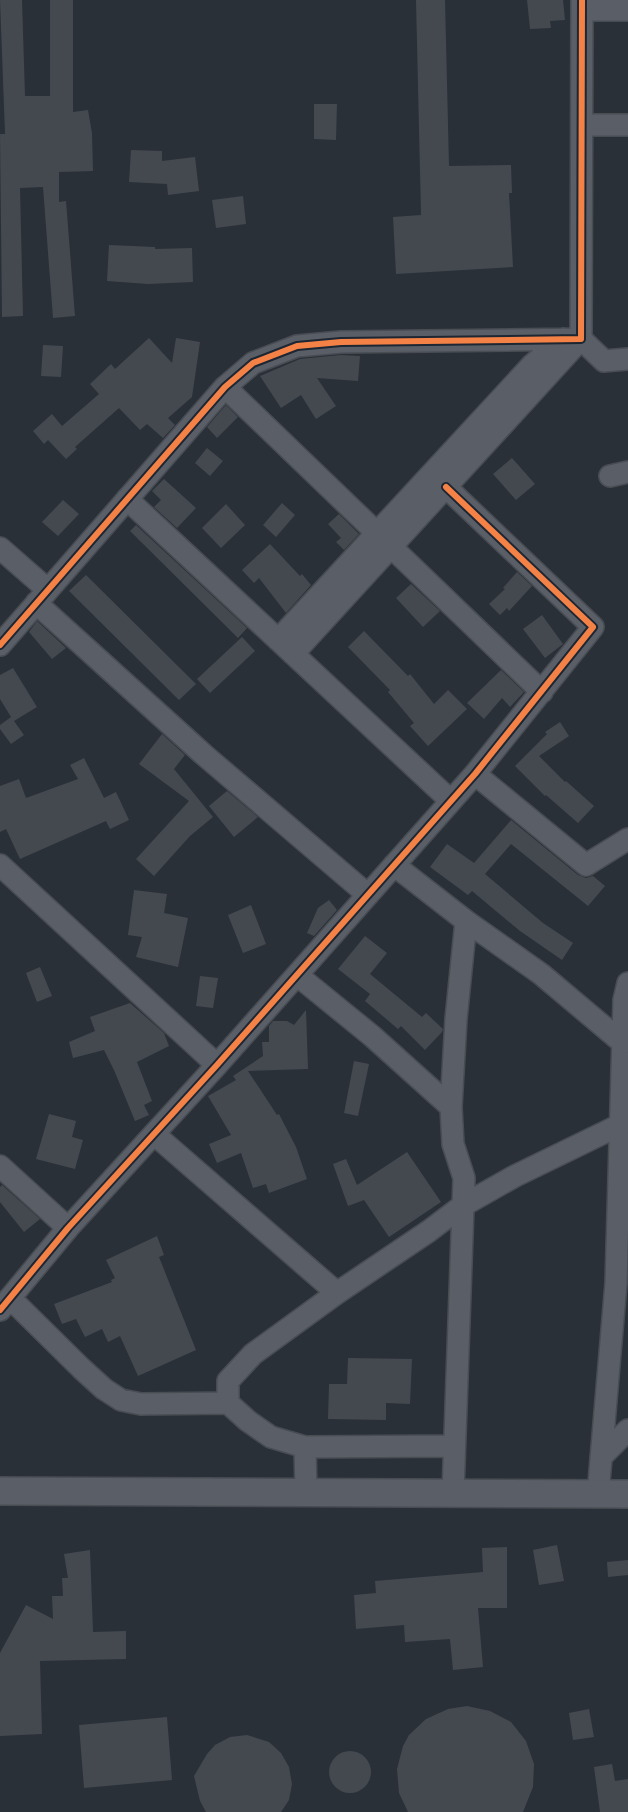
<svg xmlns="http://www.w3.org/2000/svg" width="628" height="1812" viewBox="0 0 628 1812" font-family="Helvetica,sans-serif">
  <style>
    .building { fill: #444950 }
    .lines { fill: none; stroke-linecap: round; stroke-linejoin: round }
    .minor-casing { stroke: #484c53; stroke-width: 24 }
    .tertiary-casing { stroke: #484c53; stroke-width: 30 }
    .minor { stroke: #5a5e66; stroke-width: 21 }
    .tertiary { stroke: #5a5e66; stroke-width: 27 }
    .cycleway-casing { stroke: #1d2633; stroke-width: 10 }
    .cycleway { stroke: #f48246; stroke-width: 6 }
  </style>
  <rect width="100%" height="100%" fill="#2a3038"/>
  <!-- building -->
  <path class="building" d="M0,0H22L25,96H50V0H73V112L88,110L92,133L93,171L59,172V202L66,201L75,316L53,318L43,187L20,188L23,316L2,317L0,134H5Z
    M416,0H445L449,166L511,165L512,193H509L513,267L396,274L393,217L421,215Z
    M527,0H563L565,20L550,21L551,28L530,29Z
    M314,104H337L336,140L314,139Z
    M131,150L162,151V161L195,157L199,191L168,195L167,184L129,182Z
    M243,196L246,224L216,228L212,200Z
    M109,245L155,247V249L192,248L193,282L148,284L107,281Z
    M149,338L172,363L176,338L200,342L192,397L168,418L175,425L163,438L147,424L140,430L119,408L75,447L77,449L66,459L48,440L44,444L33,431L52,414L62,426L99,394L90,384L111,364L115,369Z
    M43,345L63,346L61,377L41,376Z
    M341,355L360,356L358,381L317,378L336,406L316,419L301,395L281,408L260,376L300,359Z
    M226,405L238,417L217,438L207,427Z
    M207,448L223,461L210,476L195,463Z
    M512,458L535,484L516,500L493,474Z
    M164,479L196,508L177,528L154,507L161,500L152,491Z
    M63,500L79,514L58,536L42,522Z
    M282,503L295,515L276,537L263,525Z
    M226,504L245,525L221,548L202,528Z
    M339,514L359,534L344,550L336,542L341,538L328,524Z
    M136,525L247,628L238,638L130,531Z
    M270,544L300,576L302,574L311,585L286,613L259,578L254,583L242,570Z
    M517,572L532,586L509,611L507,608L500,615L489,604L505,589L503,588Z
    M86,575L196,684L179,700L69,591Z
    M411,584L440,611L423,627L396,598Z
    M542,615L563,644L545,658L523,629Z
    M37,621L66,648L52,659L29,632Z
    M364,631L408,676L410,674L434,704L448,690L467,709L428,746L410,726L414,723L388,692L390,690L348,647Z
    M242,637L255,651L210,693L197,679Z
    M13,668L37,707L14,721L24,735L11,744L0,729V725L11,717L0,699V675Z
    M501,670L524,692L510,707L502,698L484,719L467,703Z
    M560,722L569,736L539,756L565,782L566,781L594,806L578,823L546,795L545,796L515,766L547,734L545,732Z
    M162,734L185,755L174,769L213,817L190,836L154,876L136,859L189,801L139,764Z
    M84,758L104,798L116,792L129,820L110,829L106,821L20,859L6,829L0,832V786L19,779L26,798L78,779L70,765Z
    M227,791L258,817L234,837L209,806Z
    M511,820L578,875L586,878L593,876L605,886L588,906L511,844L485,874L543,923L573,943L562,960L520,931L472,891L468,895L430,867L447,844L474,863Z
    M134,890L167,894L164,913L188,918L178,967L136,957L142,937L128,935Z
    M329,900L337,910L314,936L307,933L318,908Z
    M251,905L266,944L243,953L228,915Z
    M365,936L387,953L370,974L422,1017L426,1013L443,1029L442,1032L425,1050L401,1026L398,1029L365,1001L370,994L338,969Z
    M40,967L52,996L37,1002L26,973Z
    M200,976L218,978L213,1008L196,1006Z
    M130,1003L164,1033L169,1046L137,1062L152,1101L144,1105L149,1115L135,1121L114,1070L104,1050L73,1058L69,1042L95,1031L90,1017Z
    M306,1010L308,1069L248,1071L277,1115L279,1114L296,1147L307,1179L269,1193L266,1184L253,1188L241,1153L217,1163L209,1144L231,1135L208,1096L236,1080L233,1076L263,1056L262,1042H269V1026L273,1021H287L294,1025Z
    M354,1061L369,1064L358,1116L344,1113Z
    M49,1114L76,1121L72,1137L83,1140L75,1169L36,1159Z
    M407,1152L441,1202L389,1237L364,1200L348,1206L333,1164L346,1159L357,1185Z
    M2,1185L40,1219L24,1232L0,1202V1187Z
    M157,1236L164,1255L159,1257L196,1350L138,1376L120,1336L108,1342L102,1329L85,1337L76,1319L62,1324L54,1304L112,1282L111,1280L115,1278L106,1260Z
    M348,1358L412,1359L410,1404L386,1403V1420L328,1419L329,1384H347Z
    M557,1545L564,1581L539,1585L533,1550Z
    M507,1547V1608H478L483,1667L453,1670L450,1639L405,1642L404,1625L356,1629L354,1595L376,1593L375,1581L483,1572L482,1548Z
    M90,1550L93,1632L126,1631V1659L40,1661L42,1734L0,1736V1653L26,1605L53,1619L52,1596H63L62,1578H68L64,1554Z
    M628,1560V1575L608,1577L607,1562Z
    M467,1706L490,1711L511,1722L526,1741L534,1764L533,1787L523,1812H408L399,1793L397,1769L403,1746L409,1735L426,1719L448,1709Z
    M589,1709L594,1737L573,1740L569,1713Z
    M167,1717L172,1780L84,1788L79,1725Z
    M247,1735L269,1742L281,1753L289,1767L292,1784L289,1800L281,1812H206L200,1801L194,1776L207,1754L215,1745L230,1737Z
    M329 1772a21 21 0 1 1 42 0a21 21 0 1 1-42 0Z
    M612,1764L615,1781L628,1779V1812H600L594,1767Z"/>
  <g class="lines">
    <defs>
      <path id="minor" d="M582,10H628
        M582,125H628
        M225,387L542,692
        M610,476L628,472
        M127,499L451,801
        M0,548L48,590
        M36,603L203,754L368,895
        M278,640L532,365L563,339
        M0,645L225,387L253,363L297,346L341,342L581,339L582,0
        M293,654L581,339L604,361L628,359
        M475,774L586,865L628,839
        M0,865L217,1065
        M394,865L466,921L541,974L623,1043
        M297,975L372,1036L451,1107
        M154,1134L337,1293
        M0,1166L68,1228
        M10,1298L82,1369L104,1389L121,1400L141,1404L228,1403L248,1421L271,1437L305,1447L453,1446
        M0,1310L68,1228L217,1065L475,774L593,627L446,487
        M228,1403V1381L253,1354L337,1293L429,1231L462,1206L515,1176L628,1121
        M305,1447L306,1493
        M601,1457L628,1430
        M453,1493L464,1178L453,1144L451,1107L456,1019L466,921
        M598,1494L616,1283L624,1000L628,983"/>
      <path id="tertiary" d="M0,1491L628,1494"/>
    </defs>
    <!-- minor casing -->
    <use href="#minor" class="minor-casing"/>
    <!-- tertiary casing -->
    <use href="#tertiary" class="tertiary-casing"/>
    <!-- minor -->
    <use href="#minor" class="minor"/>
    <!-- tertiary -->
    <use href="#tertiary" class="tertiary"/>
    <defs>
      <path id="cycleway" d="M0,645L225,387L253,363L297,346L341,342L581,339L582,0
        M0,1310L68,1228L217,1065L475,774L593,627L446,487"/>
    </defs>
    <!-- cycleway casing -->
    <use href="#cycleway" class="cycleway-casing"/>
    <!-- cycleway -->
    <use href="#cycleway" class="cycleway"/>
  </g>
</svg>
